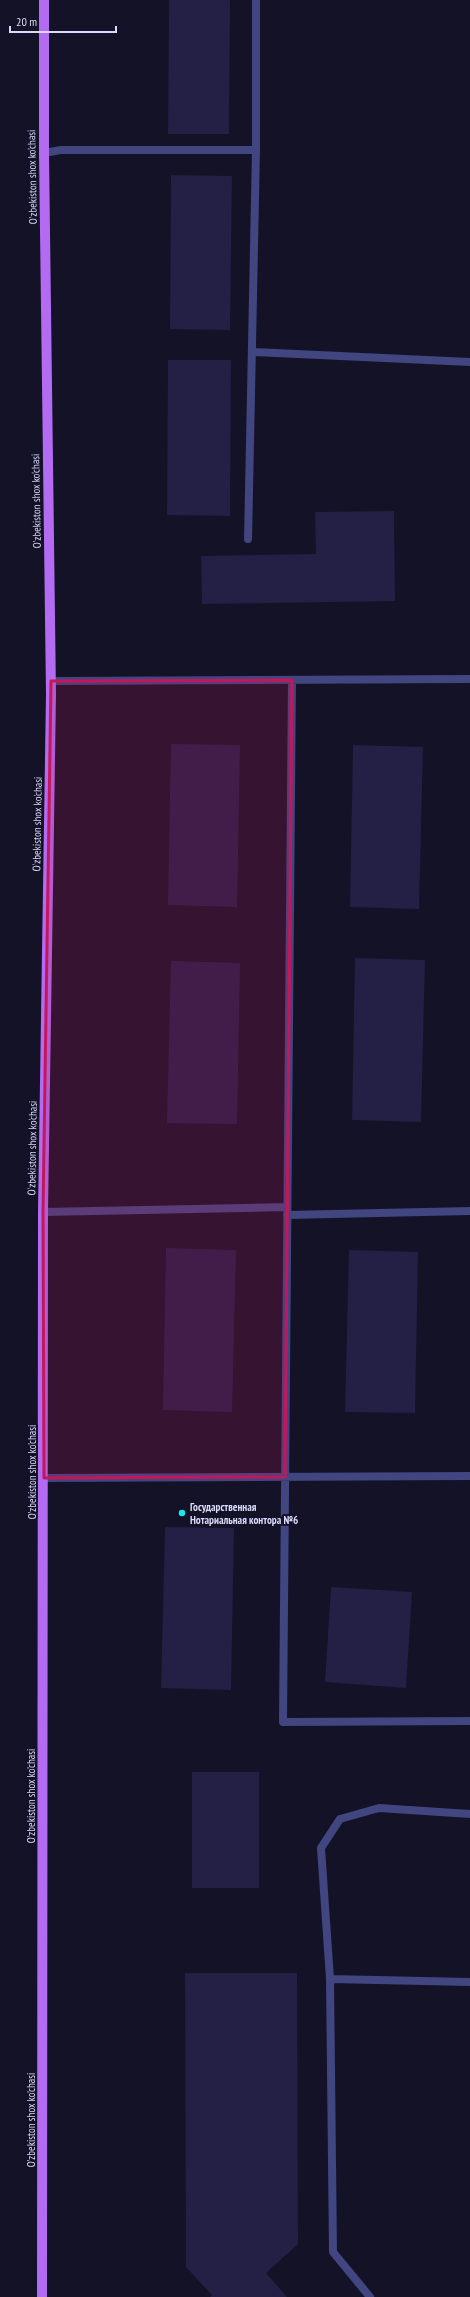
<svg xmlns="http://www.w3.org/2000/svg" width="470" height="2297" viewBox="0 0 470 2297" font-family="'PT Sans Narrow',sans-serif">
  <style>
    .building { fill: #231f45 }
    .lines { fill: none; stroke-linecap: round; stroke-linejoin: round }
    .lane { stroke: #414580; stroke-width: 8 }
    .street { stroke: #414580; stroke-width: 8 }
    .primary { stroke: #b26bf1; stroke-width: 10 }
    .marked { fill: #c2185b; fill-opacity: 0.2; stroke: #c2185b; stroke-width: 3; stroke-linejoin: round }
    .poi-dot { fill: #18eaea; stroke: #131226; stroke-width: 1.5 }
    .labels { text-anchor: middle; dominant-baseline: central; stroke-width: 4; stroke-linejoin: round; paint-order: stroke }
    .street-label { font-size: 11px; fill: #dadafc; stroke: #131226 }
    .poi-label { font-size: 11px; font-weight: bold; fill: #dadafc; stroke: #131226; text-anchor: start }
  </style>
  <rect width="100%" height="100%" fill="#131226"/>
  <!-- building -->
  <path class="building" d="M169,0H230L229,134H168Z
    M171,175L232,176L230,330L170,329Z
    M168,360H231L230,516L167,515Z
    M394,511L395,601L202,604L201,556L316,554L315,512Z
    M171,744L240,745L237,907L168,905Z
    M353,745L423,747L419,909L350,907Z
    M355,958L425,960L421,1122L352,1120Z
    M171,961L240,963L237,1124L167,1123Z
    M166,1248L236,1250L232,1412L163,1410Z
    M349,1250L418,1252L415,1413L345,1412Z
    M165,1527L234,1528L231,1690L161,1688Z
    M331,1587L412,1592L406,1688L325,1682Z
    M192,1772H259V1888H192Z
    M185,1973H297L298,2244L266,2273L287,2297H210L212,2295L186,2267Z"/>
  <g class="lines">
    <!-- lane -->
    <path class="lane" d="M330,1979L470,1982
      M370,2297L333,2252L330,1979L321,1848L340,1819L379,1808L470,1814"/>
    <!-- street -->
    <path class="street" d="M44,153L61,150H256
      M252,352L470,362
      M248,539L256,150V0
      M292,680L283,1722L470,1721
      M51,681L470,679
      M43,1212L287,1207
      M287,1215L470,1211
      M44,1478L470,1476"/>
    <!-- primary -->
    <path class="primary" d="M42,2297L43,1212L51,694L44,153V0"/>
  </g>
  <!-- marked area -->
  <path class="marked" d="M292,680L285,1477L44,1478L43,1212L51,681Z"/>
  <!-- markers -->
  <circle class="poi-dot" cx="182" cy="1513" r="4"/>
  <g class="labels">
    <!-- street labels -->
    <g class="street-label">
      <text transform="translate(32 177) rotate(-91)">O'zbekiston shox ko'chasi</text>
      <text transform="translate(36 501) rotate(-91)">O'zbekiston shox ko'chasi</text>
      <text transform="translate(37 824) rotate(-89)">O'zbekiston shox ko'chasi</text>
      <text transform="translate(32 1148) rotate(-89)">O'zbekiston shox ko'chasi</text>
      <text transform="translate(32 1472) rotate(-90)">O'zbekiston shox ko'chasi</text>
      <text transform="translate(31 1796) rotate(-90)">O'zbekiston shox ko'chasi</text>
      <text transform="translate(31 2120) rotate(-90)">O'zbekiston shox ko'chasi</text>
    </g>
    <!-- poi labels -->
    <g class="poi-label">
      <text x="190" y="1507">Государственная<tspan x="190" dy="13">Нотариальная контора №6</tspan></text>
    </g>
  </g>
  <!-- scale -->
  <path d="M10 26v6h106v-6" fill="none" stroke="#dadafc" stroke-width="2"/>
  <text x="16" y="26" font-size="12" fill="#dadafc" stroke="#131226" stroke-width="3" paint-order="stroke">20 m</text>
</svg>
